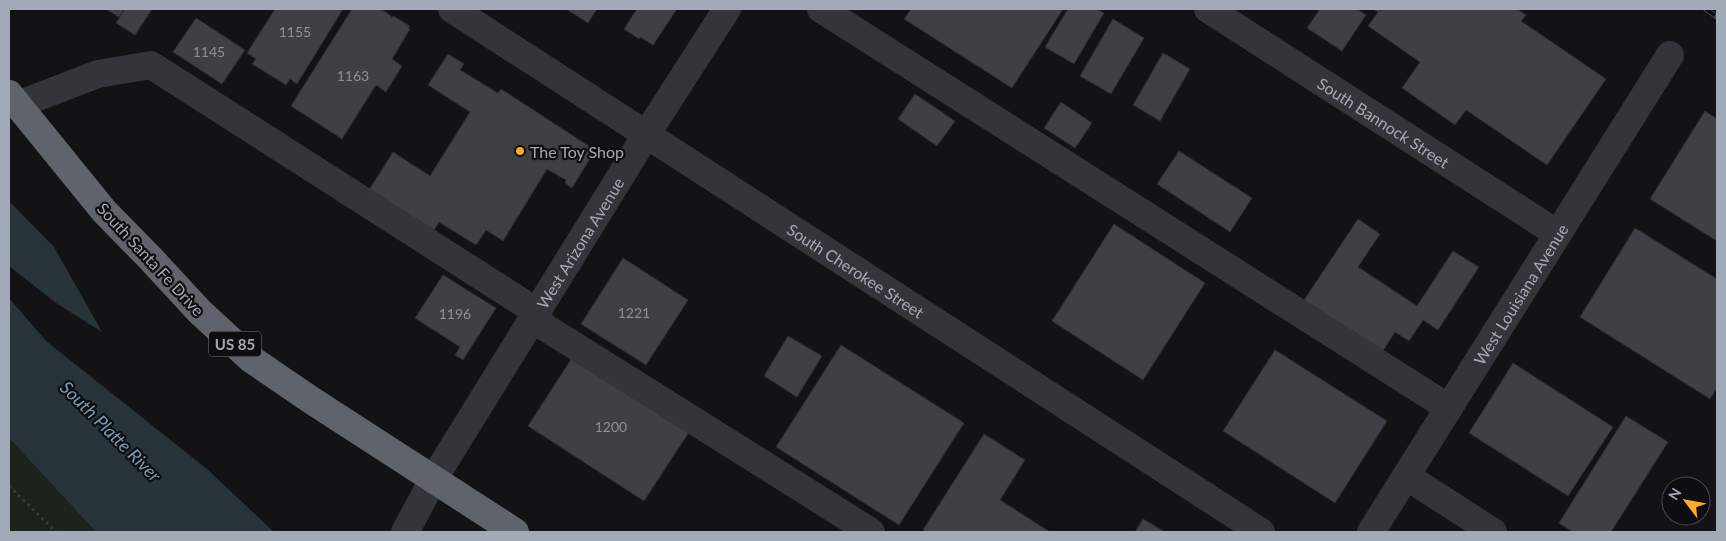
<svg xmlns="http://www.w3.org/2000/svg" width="1726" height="541" viewBox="0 0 1726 541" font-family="Lato,sans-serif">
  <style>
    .green { fill: #1b231b }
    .water { fill: #28333a }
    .building { fill: #3f4045; stroke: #2d2d31 }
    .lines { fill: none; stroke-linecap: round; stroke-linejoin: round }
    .path { stroke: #393c41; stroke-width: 3; stroke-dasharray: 2.5 4; stroke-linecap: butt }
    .minor { stroke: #33353a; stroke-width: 28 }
    .highway { stroke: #5f636b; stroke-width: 28 }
    .rail-casing { stroke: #46494f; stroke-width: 5.5 }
    .rail { stroke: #0e0e10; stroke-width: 4; stroke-dasharray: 11; stroke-linecap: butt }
    .poi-dot { fill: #ffaa20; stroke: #0e0e10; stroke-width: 2 }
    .labels { text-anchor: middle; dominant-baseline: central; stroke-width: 4.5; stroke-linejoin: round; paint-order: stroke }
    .number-label { font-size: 14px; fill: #8a909a }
    .shield { fill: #0e0e10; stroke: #767b85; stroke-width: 1 }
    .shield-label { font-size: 15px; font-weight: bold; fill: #a3aab7 }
    .street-label { font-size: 16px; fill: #a3aab7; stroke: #0e0e10 }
    .poi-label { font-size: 16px; fill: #a3aab7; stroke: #0e0e10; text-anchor: start }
    .water-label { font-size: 18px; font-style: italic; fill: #769bb5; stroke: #0e0e10 }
  </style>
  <rect width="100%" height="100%" fill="#131315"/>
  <!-- green -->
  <path class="green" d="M9,438L96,532H97H9Z"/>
  <!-- water -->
  <path class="water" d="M9,201L54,247L102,332L56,303L9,266Z
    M9,298L46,341L207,469L274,532H96L9,438Z"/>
  <!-- building -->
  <path class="building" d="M106,9H124L119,17Z
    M125,9H152L135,35L116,23Z
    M275,9H343L297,84L290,79L286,85L252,64L256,59L247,53Z
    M352,9H378L380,10L381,9L391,16L392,18L393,16L410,26L408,28L410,29L392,59L402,66L386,92L376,85L342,139L291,106Z
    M566,9H597L588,23Z
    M637,9H677L653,45L640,37L639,39L624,29Z
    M911,9H1063L1012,88L904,19Z
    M1068,9H1096L1104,13L1074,64L1045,47Z
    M1320,9H1357L1366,15L1342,51L1307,28Z
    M1373,9H1517L1526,15L1521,21L1606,79L1547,165L1466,110L1455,125L1402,88L1420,62L1368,26L1378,12Z
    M196,18L245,50L222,84L173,52Z
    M1113,19L1144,38L1111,94L1080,76Z
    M1163,53L1190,69L1160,121L1133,105Z
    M448,54L464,64L460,70L498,93L501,89L595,150L572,188L565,183L566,180L547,169L503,241L486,230L476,245L439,222L434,230L369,190L393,152L430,176L470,112L428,85Z
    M915,94L955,121L937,146L898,119Z
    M1061,102L1092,123L1075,148L1044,128Z
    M1705,111L1717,119V241L1650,199Z
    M1179,151L1252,198L1230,232L1157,184Z
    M1358,219L1380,234L1358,267L1417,306L1453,251L1479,267L1438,330L1423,320L1409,341L1395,332L1379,357L1300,306Z
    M1114,224L1205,283L1143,380L1052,321Z
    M1635,228L1717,279V388L1710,399L1580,317Z
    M623,258L688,300L646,365L581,324Z
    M443,275L496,308L463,360L455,355L460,347L415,318Z
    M788,336L822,356L797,397L764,376Z
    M841,345L964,423L899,525L776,447Z
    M577,350L693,426L644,501L528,426Z
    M1275,350L1387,421L1335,503L1223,431Z
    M1513,363L1613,427L1568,496L1469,433Z
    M1626,416L1668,442L1611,532H1573L1559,523Z
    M984,434L1025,460L1000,500L1050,532H927L923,530Z
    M1143,519L1165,532H1135Z"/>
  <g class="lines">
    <!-- path -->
    <path class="path" d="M9,486L56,532"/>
    <!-- minor -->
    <g class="minor">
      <path id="s1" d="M452,9L1261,532"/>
      <path d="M821,9L1449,408"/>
      <path id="s2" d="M1208,9L1558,234"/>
      <path d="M17,105L98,74L151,65L537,312"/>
      <path d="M532,319L871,532"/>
      <path d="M1406,476L1493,532"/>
      <path id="s3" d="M405,532L433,480L646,135L727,9"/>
      <path id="s4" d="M1371,532L1670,55"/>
    </g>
    <!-- highway -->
    <path class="highway" d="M9,94L104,211L151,259L199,311L251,359L311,400L515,532"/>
    <defs>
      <path id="rail" d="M1706,9L1717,17"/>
    </defs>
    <!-- rail casing -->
    <use href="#rail" class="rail-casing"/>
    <!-- rail -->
    <use href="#rail" class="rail"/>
  </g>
  <!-- markers -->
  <circle class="poi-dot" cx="520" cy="151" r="5"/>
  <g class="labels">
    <!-- number labels -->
    <g class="number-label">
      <text x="295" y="31">1155</text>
      <text x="209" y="51">1145</text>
      <text x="353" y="75">1163</text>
      <text x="634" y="312">1221</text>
      <text x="455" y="313">1196</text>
      <text x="611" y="426">1200</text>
    </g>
    <!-- shield labels -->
    <rect class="shield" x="209" y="331.5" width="52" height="25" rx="4"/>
    <g class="shield-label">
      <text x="235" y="344">US 85</text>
    </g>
    <!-- street labels -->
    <g class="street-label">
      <text stroke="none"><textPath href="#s2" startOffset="209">South Bannock Street</textPath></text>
      <text stroke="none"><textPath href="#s3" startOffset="338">West Arizona Avenue</textPath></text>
      <text transform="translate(151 259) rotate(47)">South Santa Fe Drive</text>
      <text stroke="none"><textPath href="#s1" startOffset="481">South Cherokee Street</textPath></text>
      <text stroke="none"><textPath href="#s4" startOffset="281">West Louisiana Avenue</textPath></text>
    </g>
    <!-- poi labels -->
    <g class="poi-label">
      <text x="530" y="151">The Toy Shop</text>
    </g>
    <!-- water labels -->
    <g class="water-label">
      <text transform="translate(111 431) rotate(45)">South Platte River</text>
    </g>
  </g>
  <!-- border -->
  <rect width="1726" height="541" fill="none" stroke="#a3aab7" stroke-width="20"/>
  <!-- north arrow -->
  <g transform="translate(1686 501) rotate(302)"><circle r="24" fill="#0e0e10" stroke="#4a4c53"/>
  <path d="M0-4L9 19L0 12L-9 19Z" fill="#ffaa20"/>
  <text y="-8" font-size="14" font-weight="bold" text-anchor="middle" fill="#a3aab7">N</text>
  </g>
</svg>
